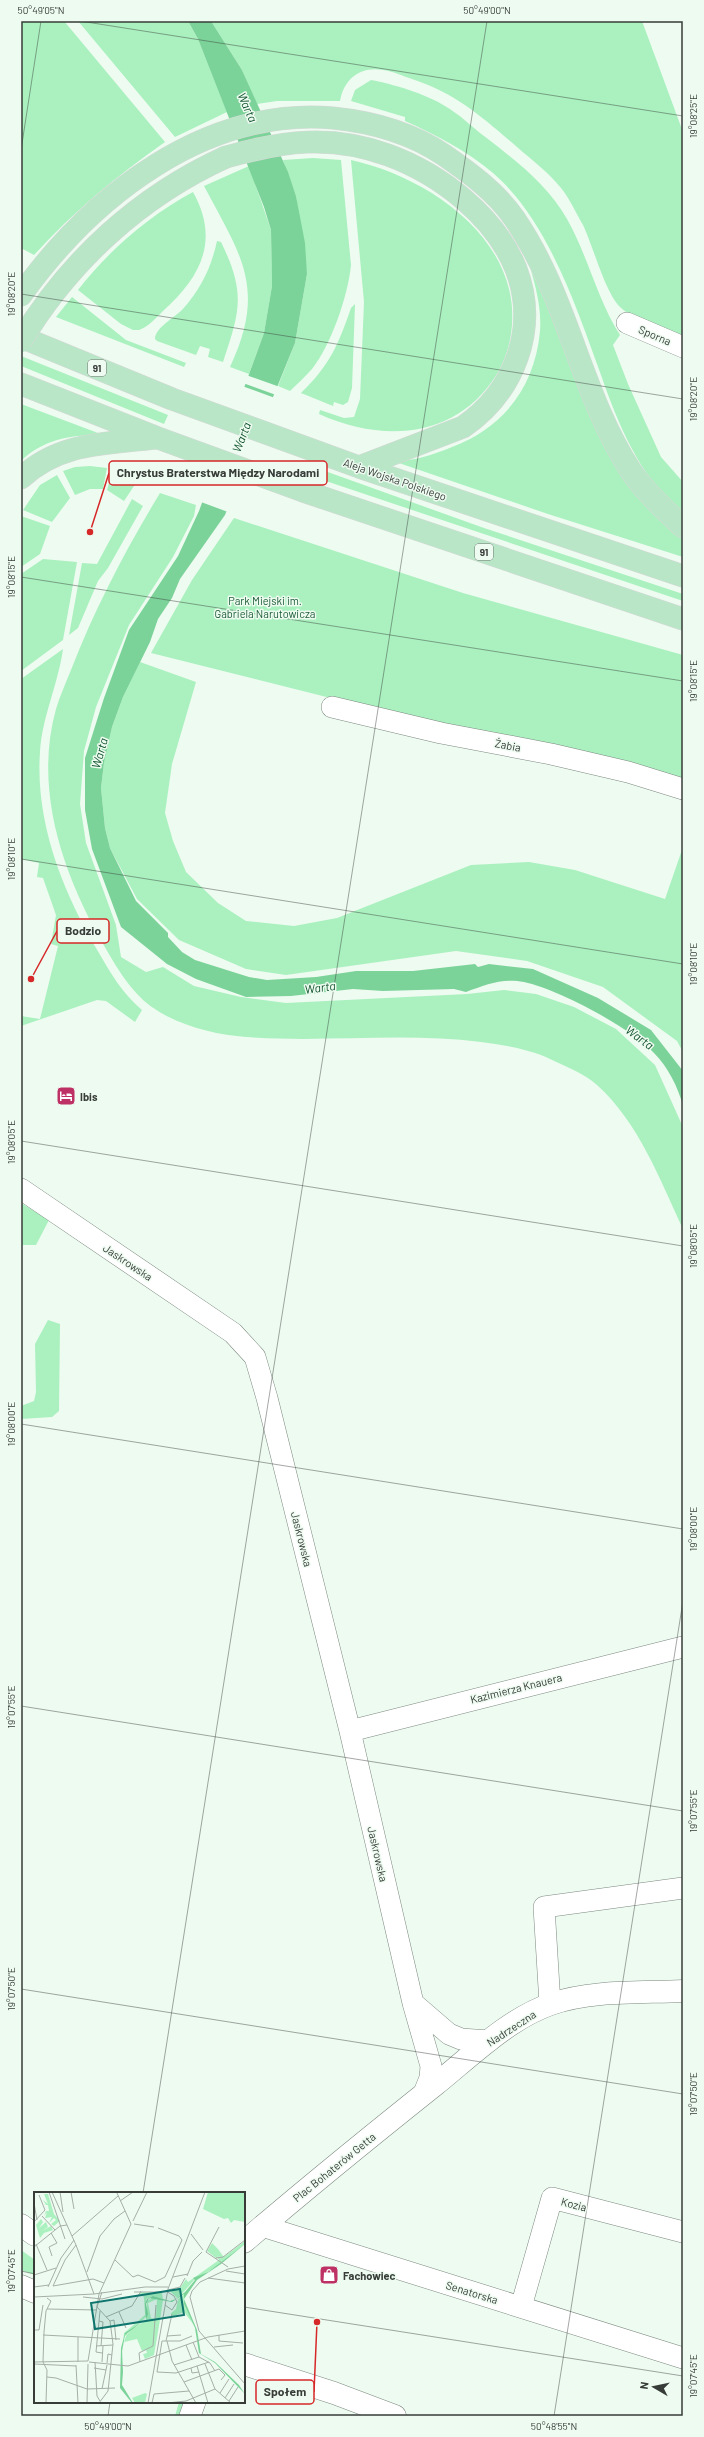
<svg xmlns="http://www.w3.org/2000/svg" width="704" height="2437" viewBox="0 0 704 2437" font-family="Barlow,sans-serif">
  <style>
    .green { fill: #aaf1bf }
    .water { fill: #7cd399 }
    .pier { fill: #eefbf1 }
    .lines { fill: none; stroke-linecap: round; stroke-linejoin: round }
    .street-casing { stroke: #7d8980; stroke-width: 22 }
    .secondary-casing { stroke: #7d8980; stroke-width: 23 }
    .primary-casing { stroke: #d7d8d7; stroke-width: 23 }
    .street { stroke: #fff; stroke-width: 21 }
    .secondary { stroke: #fff; stroke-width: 22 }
    .primary { stroke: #bae6c8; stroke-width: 22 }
    .primary-bridge-casing { stroke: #d7d8d7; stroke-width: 23; stroke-linecap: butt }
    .primary-bridge { stroke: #bae6c8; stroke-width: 22 }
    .ticks { fill: none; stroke: #373c38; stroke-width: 1; stroke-opacity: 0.45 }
    .labels { text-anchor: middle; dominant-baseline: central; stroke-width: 3; stroke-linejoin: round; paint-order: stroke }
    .shield { fill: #eefbf1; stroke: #6e7570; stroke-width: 1 }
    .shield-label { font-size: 10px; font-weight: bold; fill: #373c38 }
    .street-label { font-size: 11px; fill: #373c38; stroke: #eefbf1 }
    .park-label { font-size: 11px; fill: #1c5b35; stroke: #eefbf1 }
    .poi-label { font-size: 11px; font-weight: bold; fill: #373c38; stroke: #eefbf1; text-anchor: start }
    .water-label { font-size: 12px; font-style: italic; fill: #13542e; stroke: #eefbf1 }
    .inset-road { fill: none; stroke: #a5afa7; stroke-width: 1 }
    .view { fill: #0f766e; fill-opacity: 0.15; stroke: #0f766e; stroke-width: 2 }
    .inset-edge { fill: none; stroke: #373c38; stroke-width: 2 }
    .leader { fill: none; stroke: #d62828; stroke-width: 1.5 }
    .callout-dot { fill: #d62828; stroke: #eefbf1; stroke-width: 1.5 }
    .callout { fill: #eefbf1; stroke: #d62828; stroke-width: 1.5 }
    .callout-label { font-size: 12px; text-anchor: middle; font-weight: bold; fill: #373c38 }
    .neatline { fill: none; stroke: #373c38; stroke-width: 1.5 }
    .ticks-label { font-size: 10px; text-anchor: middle; fill: #373c38 }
  </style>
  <rect width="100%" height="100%" fill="#eefbf1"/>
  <!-- green -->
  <path class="green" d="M21,21H64L165,142C117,176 74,211 34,255L21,248Z
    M78,21H188L198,39L227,112L175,137Z
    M211,21H642L683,132V337C664,329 636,322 620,307C605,292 593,246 583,225C576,213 570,199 561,188C549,173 532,160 517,147C482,117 457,94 412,79C402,76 393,71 383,70C360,66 344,79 340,101H277L257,104L242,70Z
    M371,80C393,84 426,94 445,106C459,114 471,126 484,136C515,160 547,184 567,219C588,256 597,299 620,335L613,345L628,384L661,457L683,482V514C641,480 618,424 601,375C577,309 548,220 493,173C467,151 436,135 405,121V117L351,101L355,90Z
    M313,158L341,160L351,265C348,296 331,345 312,369C305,377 297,384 290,391L278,386L295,343L307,274L296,196L283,160Z
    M351,160C415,174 492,220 509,289C516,317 512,349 497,374C457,439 383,443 319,414L320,410L344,418L354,417L360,399L364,302Z
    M249,166L271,230L272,286L264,333L249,374L230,367C267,288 241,256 204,186Z
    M193,192C220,240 201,277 163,311C156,318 148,327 139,330H133L121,324L78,290C108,251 150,215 193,192Z
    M217,241L221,242C246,293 240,311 223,362L208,357L210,349L200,346L196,355L157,341L155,339C155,328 175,317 182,310C201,289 211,268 217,241Z
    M527,257L673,531L683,539V557L548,514L393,461C415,461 432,455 452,447C503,428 535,387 540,331C542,306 534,280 527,257Z
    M72,297L126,340L186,363L184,367L56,317Z
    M355,304L352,388L348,402L343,405L334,402L333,406L301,393C330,365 338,345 351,308Z
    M21,356L168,415L164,424L21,366Z
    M21,404L98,433L96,436C70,434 41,441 21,461Z
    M90,466L107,468L103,489H90L75,495L63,471L75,467Z
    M311,466L484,528L683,594V601L308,475Z
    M113,469L138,480L124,501L107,490Z
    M57,475L70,498L52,522L23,510L40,485Z
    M160,493L196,505L194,516L173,557L129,625L96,707L84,751L80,804L86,843L116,925L121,957L146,972L163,967L194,986L241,997L286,1003L467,994L504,990L536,994L574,1007L616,1029L655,1065L683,1127V1229C660,1180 639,1123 597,1085C585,1074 565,1066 550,1059C530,1049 503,1045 481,1042C403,1032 324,1043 246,1037C217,1035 180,1026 155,1009C134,996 118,970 106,949C64,878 33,791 56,709C60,696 66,682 71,670C95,608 126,549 160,493Z
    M132,499L143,506L108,568L98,581L78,628L69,635L82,563L97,564Z
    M21,516L50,526L40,554L21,567Z
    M234,518L463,593L683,655V780L426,722L151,653L192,580Z
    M43,559L77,562L63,640L21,671V574Z
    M63,649C58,685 42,717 40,752C35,823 63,893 99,953C111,974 123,994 142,1010L135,1022L106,1001L97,1000L21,1026V1016L40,1019L58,946L51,944L56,915L43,878L37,877L39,863L21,859V679Z
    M140,662L196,682L172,764L165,813L173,841L186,872L218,903L246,921L294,926L337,918L471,865L529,862L575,870L665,899L683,847V1052L677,1041L603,987L527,961L456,951L286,975L246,969L179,940L137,899L110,848L105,828L101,788L104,763L112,727L123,697Z
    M21,1203L49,1220L36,1245H21Z
    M48,1320L60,1324L59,1411L52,1417L21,1419V1406L34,1401L36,1392L35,1344Z
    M21,2250L35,2260V2275L21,2270Z
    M179,2402H187L182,2416H175Z"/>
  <!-- water -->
  <path class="water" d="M188,21H211L242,70L288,172L296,196L305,243L307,274L295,343L225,515L180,579L172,598L158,619L150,642L123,697L112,727L104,763L101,788L105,828L110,848L136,901L168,933V937L182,952L195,960L249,977L267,980L316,977L356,971H413L475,964L478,967L489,964L533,969L598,998L651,1030L683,1071V1106C678,1087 668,1067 654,1053C631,1028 558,989 524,982C501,978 486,985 466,992L454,989L383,991L353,989L291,996L246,997L196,979L167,964L121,927L92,849L85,810V758L104,698L129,630L178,556L199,511L264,333L272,286L271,230L264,207L198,39Z"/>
  <!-- pier -->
  <path class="pier" d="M246,375L280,387L276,395L243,383Z
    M242,386L275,398L228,512L201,502Z"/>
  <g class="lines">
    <defs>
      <path id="street" d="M627,323L683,347
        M332,707L441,733L551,754L628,772L683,789
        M21,1189L233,1333L255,1357L267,1398L350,1731L413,2003L431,2066L430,2078L424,2093
        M350,1731L683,1647
        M413,2003L449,2034L461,2039L489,2041
        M550,2004L544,1907L683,1888
        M262,2226L683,2358
        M521,2307L552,2198L683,2232
        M190,2416L195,2402"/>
      <path id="secondary" d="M21,2225L35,2235
        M244,2242C307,2188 371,2136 435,2085C471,2056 508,2019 551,2004C592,1990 640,1993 683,1991
        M21,2286L35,2292
        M244,2364L334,2393L395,2416"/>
      <path id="primary" d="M226,157C283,141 331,134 388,155C440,174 495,216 516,269C539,329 514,392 463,427L359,467
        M21,295C92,196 205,107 333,118C373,122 410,132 444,155C470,173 496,192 514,218C568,296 580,393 631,471C645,492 665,510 683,527
        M21,337L172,399L359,467L683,576
        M21,384L158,438L303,491L683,619
        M21,478C60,442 105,444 155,438"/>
    </defs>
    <!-- street casing -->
    <use href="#street" class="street-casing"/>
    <!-- secondary casing -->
    <use href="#secondary" class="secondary-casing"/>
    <!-- primary casing -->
    <use href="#primary" class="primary-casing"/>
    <!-- street -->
    <use href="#street" class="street"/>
    <!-- secondary -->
    <use href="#secondary" class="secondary"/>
    <!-- primary -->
    <use href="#primary" class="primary"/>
    <defs>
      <path id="primary-bridge" d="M21,341C69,261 140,196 226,157"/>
    </defs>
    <!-- primary-bridge casing -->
    <use href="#primary-bridge" class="primary-bridge-casing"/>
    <!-- primary-bridge -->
    <use href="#primary-bridge" class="primary-bridge"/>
  </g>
  <!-- ticks -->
  <path class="ticks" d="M80,21L683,116M21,150L41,21M21,294L683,399M21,577L683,681M21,859L683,964M21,1141L683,1246M21,1424L683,1529M21,1706L683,1811M21,1989L683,2094M143,2193L487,21M21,2271L35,2274M244,2307L683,2376M108,2416L110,2402M554,2416L683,1601"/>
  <!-- icons -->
  <defs>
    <symbol id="hotel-square" viewBox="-11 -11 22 22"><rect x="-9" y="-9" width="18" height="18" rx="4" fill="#be3164" stroke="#eefbf1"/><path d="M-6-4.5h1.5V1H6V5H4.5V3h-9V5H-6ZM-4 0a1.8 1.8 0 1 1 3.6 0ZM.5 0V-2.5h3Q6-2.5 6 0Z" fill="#fff"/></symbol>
    <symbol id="shop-square" viewBox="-11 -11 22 22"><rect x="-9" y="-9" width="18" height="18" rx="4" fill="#be3164" stroke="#eefbf1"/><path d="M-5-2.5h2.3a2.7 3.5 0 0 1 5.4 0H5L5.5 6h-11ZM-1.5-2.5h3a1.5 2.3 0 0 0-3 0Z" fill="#fff"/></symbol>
  </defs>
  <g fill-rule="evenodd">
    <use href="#hotel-square" x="55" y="1085" width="22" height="22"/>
    <use href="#shop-square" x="318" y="2264" width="22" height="22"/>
  </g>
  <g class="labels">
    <!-- shield labels -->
    <g class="shield">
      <rect x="88" y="360" width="18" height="16" rx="3"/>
      <rect x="475" y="544" width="18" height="16" rx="3"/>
    </g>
    <g class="shield-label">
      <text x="97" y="368">91</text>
      <text x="484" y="552">91</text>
    </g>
    <!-- street labels -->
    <g class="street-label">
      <text transform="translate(655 335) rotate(23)">Sporna</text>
      <text transform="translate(395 479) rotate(19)">Aleja Wojska Polskiego</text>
      <text transform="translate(508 745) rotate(11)">Żabia</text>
      <text transform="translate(128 1262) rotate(34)">Jaskrowska</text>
      <text transform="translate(302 1539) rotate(76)">Jaskrowska</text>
      <text transform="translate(516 1688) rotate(-14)">Kazimierza Knauera</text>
      <text transform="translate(378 1854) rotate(77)">Jaskrowska</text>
      <text transform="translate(511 2028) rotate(-33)">Nadrzeczna</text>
      <text transform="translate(334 2167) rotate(-39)">Plac Bohaterów Getta</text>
      <text transform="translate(574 2204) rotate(15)">Kozia</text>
      <text transform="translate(472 2292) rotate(17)">Senatorska</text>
    </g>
    <!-- park labels -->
    <g class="park-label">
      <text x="265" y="600">Park Miejski im.<tspan x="265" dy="13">Gabriela Narutowicza</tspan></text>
    </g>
    <!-- poi labels -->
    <g class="poi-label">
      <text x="80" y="1096">Ibis</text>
      <text x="343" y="2275">Fachowiec</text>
    </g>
    <!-- water labels -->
    <g class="water-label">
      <text transform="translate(248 107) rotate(66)">Warta</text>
      <text transform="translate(241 437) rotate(-69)">Warta</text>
      <text transform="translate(99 753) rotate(-74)">Warta</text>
      <text transform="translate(320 987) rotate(-8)">Warta</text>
      <text transform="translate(640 1037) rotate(36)">Warta</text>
    </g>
  </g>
  <!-- overview -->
  <g transform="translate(34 2192)">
    <rect width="211" height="211" fill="#eefbf1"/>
    <path d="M174,0H211V30L200,28L197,31L194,26L190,27L169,17ZM10,2H14L20,22L26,29L20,34L17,32L22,28L20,26L15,31L18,25L11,26L13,20L10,24L12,19H15L14,13H12L9,8L14,12ZM7,27L9,30L5,36L12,30L14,35L8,39L17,34L19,38L10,41L6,46L2,33ZM211,49V52L180,76L161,87L146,104L143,106L136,99L146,96L152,87L154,90L185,68L183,65L191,64ZM178,51L184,57L189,64L182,66L173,59ZM107,100L128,101L129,107L119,104L112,107V125L90,145L87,173L90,141L111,123L110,106L108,102L104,103ZM150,102V112L160,133L150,120L138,125L137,121L130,127L142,117L144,107ZM120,105L129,108L125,134L120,163L111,167L109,162L113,161L112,158L108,159L103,147L90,150L93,141L112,128L113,109ZM123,107L122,124L121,127L117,126L114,111ZM111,201L113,202L111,211H101L98,206Z" fill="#aaf1bf" fill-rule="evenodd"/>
    <path d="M211,52L187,72L163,88L150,107L163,138L167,162L181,170L205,193L211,202L181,171L165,161L161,136L150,112V102L138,110L115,106L112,112L114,122L112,127L91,143L88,159L89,180L88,193L99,211H98L86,196L87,156L91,141L112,127L111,112L113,107L119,104L136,109L142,107L151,100L161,88L159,86L174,80Z" fill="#7cd399"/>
    <path class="inset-road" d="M15,0L31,47M18,0L42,53L60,102M26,0L29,20M37,0L40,17M38,0H86M86,9L99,0M0,11L3,28M8,24L21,38M99,29L113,0M0,30L11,18L5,3M100,32L120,35M17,41L23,51L15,55L18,64M157,42L169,58M38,44L84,4M2,52L13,78M0,55L26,34L33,33M172,60L185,35M172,60L194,75M182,66L189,65L211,48M81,68L99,85L104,83L121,90L131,85L148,48L145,44L124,36M211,74L194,77L166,90L158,99L156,105L165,139L211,192M192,79L211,82M53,80L66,44L80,27L91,19M0,83L22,76M153,84L159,69L168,60M139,85L154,82M174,86L211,91M19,94L59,87L70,91M19,94L31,68L42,53M0,95L15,93M14,95L27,66L40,48M134,98L146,95L151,86M100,100H128M0,105L60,102L111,95H134M49,105L68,107L88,102M131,113L138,118L143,110L140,104L132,99M13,117L63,118M66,119L62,160L68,161M85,120L92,136M72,125L98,114L107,99M65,129L69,130L67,154M76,129L80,128L82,148M0,138H5L9,113M9,143L86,147M185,143V149L209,151M133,144L147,143M158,144L146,149H128L123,180L142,181L175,170M132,149L138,122M133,149L138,169L162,211M159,150L165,165L176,171L181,179M152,153L158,168M62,154L79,153M180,155L199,153M54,169L65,102L97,32L83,1M0,170L54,169M44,170V145M55,170L94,174L174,145L211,139M61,170L63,204L66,209M68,170L69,154M106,170L105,161L119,154L122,113M73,171L74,162L78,163M0,172L42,174M171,172L181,197L197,211M42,173L44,211M140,173L165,165M163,174L174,211M60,176L72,178M157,176L158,181L165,180M13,178L9,170L10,140L12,119L17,109L13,106M13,185L22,186L53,197L81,196M150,190L185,177L191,183L187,188M68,197L73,173M186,201L195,187M191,206L200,192M195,209L204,195M12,211L13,178M53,211L54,172M65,211L74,199L79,152L76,129L63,115L68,100M114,211L134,97L171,0M118,211L120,202L155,199M133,211L152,209L181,197"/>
    <path class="view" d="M146,97L150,123L61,137L57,111Z"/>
    <rect width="211" height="211" class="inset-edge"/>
  </g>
  <!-- callouts -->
  <path class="leader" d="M90 532L109 473M31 979L57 931M317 2322L314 2392"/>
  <g class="callout-dot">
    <circle cx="90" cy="532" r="4"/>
    <circle cx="31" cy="979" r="4"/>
    <circle cx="317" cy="2322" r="4"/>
  </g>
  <g class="callout">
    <rect x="109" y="461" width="218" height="24" rx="4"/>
    <rect x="57" y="919" width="52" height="24" rx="4"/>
    <rect x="256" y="2380" width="58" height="24" rx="4"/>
  </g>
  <g class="callout-label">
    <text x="218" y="477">Chrystus Braterstwa Między Narodami</text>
    <text x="83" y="935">Bodzio</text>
    <text x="285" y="2396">Społem</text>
  </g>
  <!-- border -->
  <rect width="704" height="2437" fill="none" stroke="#eefbf1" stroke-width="44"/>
  <!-- north arrow -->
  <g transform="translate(654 2387) rotate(279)" stroke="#eefbf1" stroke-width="3" paint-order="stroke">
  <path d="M0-3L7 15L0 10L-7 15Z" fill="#373c38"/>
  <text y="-6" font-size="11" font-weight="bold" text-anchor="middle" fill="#373c38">N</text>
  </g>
  <rect x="22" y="22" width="660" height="2393" class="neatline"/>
  <g class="ticks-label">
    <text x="41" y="14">50°49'05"N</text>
    <text x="487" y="14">50°49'00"N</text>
    <text transform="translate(693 116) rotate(-90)" y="4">19°08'25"E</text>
    <text transform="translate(11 294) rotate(-90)" y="4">19°08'20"E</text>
    <text transform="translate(693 399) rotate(-90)" y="4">19°08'20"E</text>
    <text transform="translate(11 577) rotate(-90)" y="4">19°08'15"E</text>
    <text transform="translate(693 681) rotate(-90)" y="4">19°08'15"E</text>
    <text transform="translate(11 859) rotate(-90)" y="4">19°08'10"E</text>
    <text transform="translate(693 964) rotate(-90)" y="4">19°08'10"E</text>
    <text transform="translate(11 1142) rotate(-90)" y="4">19°08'05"E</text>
    <text transform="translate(693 1246) rotate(-90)" y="4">19°08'05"E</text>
    <text transform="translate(11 1424) rotate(-90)" y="4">19°08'00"E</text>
    <text transform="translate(693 1529) rotate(-90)" y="4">19°08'00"E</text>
    <text transform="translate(11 1707) rotate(-90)" y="4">19°07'55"E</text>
    <text transform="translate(693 1811) rotate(-90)" y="4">19°07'55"E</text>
    <text transform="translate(11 1989) rotate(-90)" y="4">19°07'50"E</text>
    <text transform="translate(693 2094) rotate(-90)" y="4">19°07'50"E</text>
    <text transform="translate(11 2271) rotate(-90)" y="4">19°07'45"E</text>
    <text transform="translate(693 2376) rotate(-90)" y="4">19°07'45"E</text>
    <text x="108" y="2430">50°49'00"N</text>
    <text x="554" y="2430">50°48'55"N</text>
  </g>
</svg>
